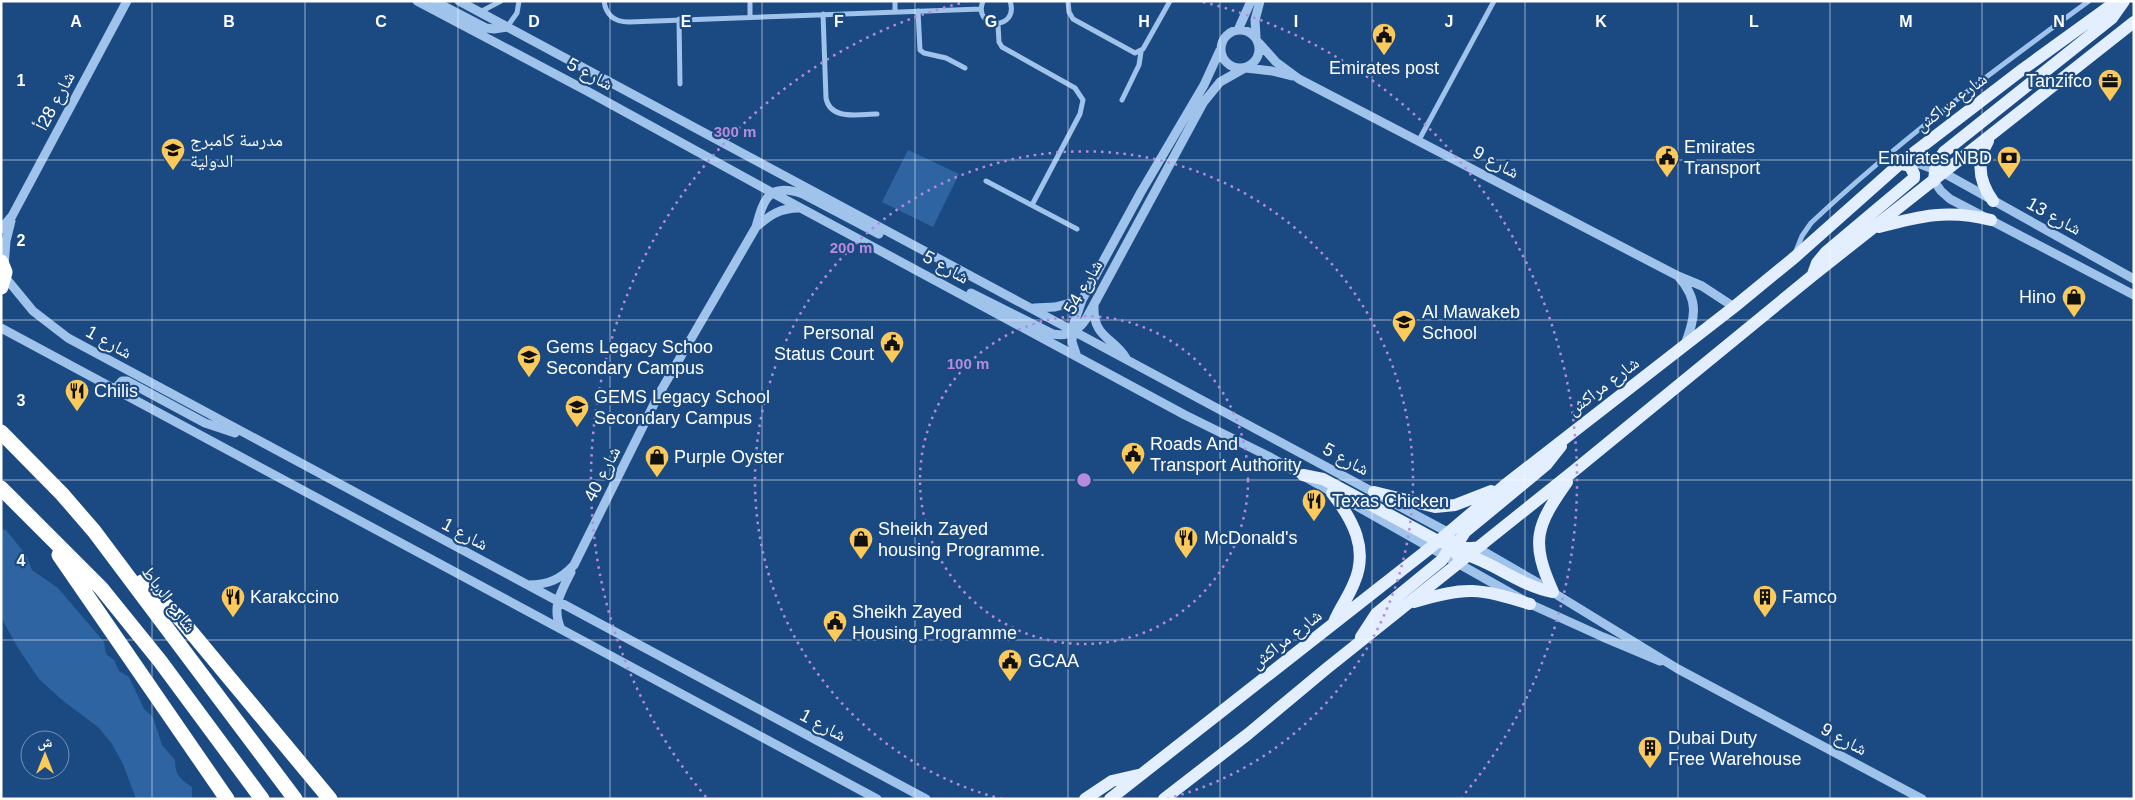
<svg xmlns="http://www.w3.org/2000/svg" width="2135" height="800" viewBox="0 0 2135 800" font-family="Arial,'Noto Naskh Arabic',sans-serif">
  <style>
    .green { fill: #2e64a1 }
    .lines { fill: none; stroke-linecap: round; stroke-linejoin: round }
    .minor { stroke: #9fc3ea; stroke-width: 5 }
    .tertiary { stroke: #9fc3ea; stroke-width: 9 }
    .primary { stroke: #e3eeff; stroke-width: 12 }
    .motorway { stroke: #fff; stroke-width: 15 }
    .grid { fill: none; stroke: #fff; stroke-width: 1; stroke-opacity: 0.55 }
    .ring { fill: none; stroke: #b68bdc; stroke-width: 2.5; stroke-dasharray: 2.5 5 }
    .labels { text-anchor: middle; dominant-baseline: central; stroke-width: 4.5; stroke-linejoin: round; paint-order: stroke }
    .poi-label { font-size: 18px; fill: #fff; stroke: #1b4a82; text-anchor: start }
    .street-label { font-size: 18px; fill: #fff; stroke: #1b4a82 }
    .grid-label { font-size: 16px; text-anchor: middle; font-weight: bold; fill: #fff; stroke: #1b4a82; stroke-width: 4.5; stroke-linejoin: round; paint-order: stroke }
    .centre { fill: #b68bdc; stroke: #1b4a82; stroke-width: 2.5 }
    .ring-label { font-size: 15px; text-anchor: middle; font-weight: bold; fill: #b68bdc; stroke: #1b4a82; stroke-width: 4.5; stroke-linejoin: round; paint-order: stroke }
  </style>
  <rect width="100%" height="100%" fill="#1b4a82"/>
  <!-- green -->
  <path class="green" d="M908,150L959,174L933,227L882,202Z
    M1,529L6,530L26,555L32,570L58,588L104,642L106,654L114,660L119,671L129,677L144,709L153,717L162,745L175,760C175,775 180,779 192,787V799H136L123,764L112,744L98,727L62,700L39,679L18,648L1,617Z"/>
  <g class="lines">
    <!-- minor -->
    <path class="minor" d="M604,1C606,16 615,22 629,22L981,9
      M750,1V17
      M895,1V12
      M983,1C972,30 1020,31 1010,1
      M1068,1L1069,12L1073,19L1135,53L1143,49L1170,1
      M918,11L920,50L924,53L946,58L965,68
      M480,12L501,1
      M823,14L826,98C830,121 860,114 877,114
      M679,19L680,84
      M998,24L999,42L1002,47L1075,88L1083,100L1080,114L1032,205
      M507,27L517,13L519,1
      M1122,100L1139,65L1141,52
      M1419,140L1494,1
      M986,181L1077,229
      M1796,251L1802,236L1811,223C1896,143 1994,70 2089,1"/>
    <!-- tertiary -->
    <path class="tertiary" d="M417,1L587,91L771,192L1185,415L1268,456L1530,604L1603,637L1660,661
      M434,1L486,28L494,29L507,27
      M459,1L1453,535
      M1221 49a19 19 0 1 1 38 0a19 19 0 1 1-38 0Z
      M1238,30L1251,1
      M1256,37L1255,20L1260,1
      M1259,43L1276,62L1299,79L1678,276L1702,286L1734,307
      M1246,68L1272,71L1292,76
      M1903,161L1920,164L1944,173L2134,279
      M1934,181L1941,191L1950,199L2134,295
      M756,227C770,215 780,208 799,208
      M1,229L12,216L127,1
      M4,267L6,241L11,221
      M1678,276C1700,301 1695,316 1685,345
      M5,277L33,311L68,338L926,799
      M971,293L1053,334C1068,337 1078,331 1086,319L1203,103L1220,82L1243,69
      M1094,306C1093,338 1113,337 1126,358
      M1034,308L1055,307L1082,300
      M1,328L877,799
      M1077,357L1072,342L1073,326L1082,300L1141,192L1204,85L1220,50
      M115,389L122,381H127L205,423L235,433
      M1474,546L1538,583
      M528,585C548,585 561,579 574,565L659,394L756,227C764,198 769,182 803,194L879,234
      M1549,590L1678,669L1922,799
      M561,629C551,607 561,592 571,572"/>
    <!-- primary -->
    <path class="primary" d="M1988,141C1976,162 1979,182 1993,201
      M1934,181L1936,163L1944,152L2112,18L2124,1
      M1879,227C1920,216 1948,209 1991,220
      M1813,274L1817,263L1826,252L1914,178V174L1910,166L1901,164L1896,166
      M1303,475L1323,479L1438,541L1457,548H1477
      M1374,492L1435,507L1455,505L1491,491
      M1332,493C1353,520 1369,549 1354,583C1349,596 1340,608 1334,622
      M1464,554C1495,563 1520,586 1553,592
      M1457,555L1458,543L1465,532L1546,465L1561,446
      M1553,592C1530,541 1536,526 1567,482
      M1414,602C1467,586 1478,588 1530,604
      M1361,637L1376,614L1442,560L1448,550L1449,537
      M1085,799L1112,781L1138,775
      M1110,799L1430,548L1505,485L1734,307L1795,257L1903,161L2023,69L2117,1
      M1164,799L1248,734L1326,669L1575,470L1812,276L2134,22"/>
    <!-- motorway -->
    <path class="motorway" d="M1,262L5,272L1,287
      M1,432L62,494L94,531L295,799
      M1,488L101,588L160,661L262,799
      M59,555L227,799
      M142,582L182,621L330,799"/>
  </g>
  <!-- grid -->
  <path class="grid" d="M152,1V799M305,1V799M458,1V799M610,1V799M762,1V799M915,1V799M1068,1V799M1220,1V799M1372,1V799M1525,1V799M1678,1V799M1830,1V799M1982,1V799M1,160H2134M1,320H2134M1,480H2134M1,640H2134"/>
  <!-- distance rings -->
  <g class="ring">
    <circle cx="1084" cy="480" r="164"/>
    <path d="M1002 799A329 329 0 1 1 1166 799"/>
    <path d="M706 797A493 493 0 0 1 965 2M1203 2A493 493 0 0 1 1462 797"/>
  </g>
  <!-- icons -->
  <defs>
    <symbol id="civic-pin" viewBox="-11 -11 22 30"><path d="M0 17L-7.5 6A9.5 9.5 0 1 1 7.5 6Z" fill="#fcca5b" stroke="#1b4a82"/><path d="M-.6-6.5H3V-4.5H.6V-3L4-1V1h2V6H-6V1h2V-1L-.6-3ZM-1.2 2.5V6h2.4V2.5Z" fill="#111"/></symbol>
    <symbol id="office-pin" viewBox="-11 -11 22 30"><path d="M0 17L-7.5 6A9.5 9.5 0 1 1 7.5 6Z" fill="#fcca5b" stroke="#1b4a82"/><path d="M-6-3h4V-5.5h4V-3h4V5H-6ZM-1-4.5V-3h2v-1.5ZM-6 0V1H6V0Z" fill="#111"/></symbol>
    <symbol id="school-pin" viewBox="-11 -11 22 30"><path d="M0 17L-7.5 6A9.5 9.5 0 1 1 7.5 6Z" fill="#fcca5b" stroke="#1b4a82"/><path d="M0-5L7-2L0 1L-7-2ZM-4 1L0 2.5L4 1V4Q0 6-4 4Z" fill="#111"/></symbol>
    <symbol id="bank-pin" viewBox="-11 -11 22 30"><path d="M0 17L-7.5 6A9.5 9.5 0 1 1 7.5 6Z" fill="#fcca5b" stroke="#1b4a82"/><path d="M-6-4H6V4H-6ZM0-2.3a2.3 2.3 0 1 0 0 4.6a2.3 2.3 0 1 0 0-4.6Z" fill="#111"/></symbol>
    <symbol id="shop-pin" viewBox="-11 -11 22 30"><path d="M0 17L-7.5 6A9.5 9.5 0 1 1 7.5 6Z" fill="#fcca5b" stroke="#1b4a82"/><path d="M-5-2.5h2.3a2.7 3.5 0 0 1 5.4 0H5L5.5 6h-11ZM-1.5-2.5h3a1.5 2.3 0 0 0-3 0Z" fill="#111"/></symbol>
    <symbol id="restaurant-pin" viewBox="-11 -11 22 30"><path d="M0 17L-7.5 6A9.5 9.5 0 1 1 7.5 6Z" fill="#fcca5b" stroke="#1b4a82"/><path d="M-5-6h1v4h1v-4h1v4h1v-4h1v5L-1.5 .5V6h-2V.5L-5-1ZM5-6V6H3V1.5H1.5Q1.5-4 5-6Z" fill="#111"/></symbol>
    <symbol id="university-pin" viewBox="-11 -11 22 30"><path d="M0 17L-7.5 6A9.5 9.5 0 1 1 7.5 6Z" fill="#fcca5b" stroke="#1b4a82"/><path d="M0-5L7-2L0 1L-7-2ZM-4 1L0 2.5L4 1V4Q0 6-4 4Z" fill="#111"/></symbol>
    <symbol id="building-pin" viewBox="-11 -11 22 30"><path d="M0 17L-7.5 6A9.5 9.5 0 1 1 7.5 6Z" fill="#fcca5b" stroke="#1b4a82"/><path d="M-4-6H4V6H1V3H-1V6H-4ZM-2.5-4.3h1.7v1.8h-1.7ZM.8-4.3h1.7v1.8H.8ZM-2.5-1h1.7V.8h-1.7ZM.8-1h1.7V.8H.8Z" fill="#111"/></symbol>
  </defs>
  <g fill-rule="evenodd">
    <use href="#civic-pin" x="1370" y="21" width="28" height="38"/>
    <use href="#office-pin" x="2096" y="67" width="28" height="38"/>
    <use href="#school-pin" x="159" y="136" width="28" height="38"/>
    <use href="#civic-pin" x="1653" y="143" width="28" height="38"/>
    <use href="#bank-pin" x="1995" y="144" width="28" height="38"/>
    <use href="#shop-pin" x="2060" y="283" width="28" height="38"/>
    <use href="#school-pin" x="1390" y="308" width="28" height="38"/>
    <use href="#civic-pin" x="878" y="329" width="28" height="38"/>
    <use href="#school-pin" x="515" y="343" width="28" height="38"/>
    <use href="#restaurant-pin" x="63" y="377" width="28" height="38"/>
    <use href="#university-pin" x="563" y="393" width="28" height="38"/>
    <use href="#civic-pin" x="1119" y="440" width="28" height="38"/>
    <use href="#shop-pin" x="643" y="443" width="28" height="38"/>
    <use href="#restaurant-pin" x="1300" y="487" width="28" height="38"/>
    <use href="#restaurant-pin" x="1172" y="524" width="28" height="38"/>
    <use href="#shop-pin" x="847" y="525" width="28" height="38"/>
    <use href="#restaurant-pin" x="219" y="583" width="28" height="38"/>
    <use href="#building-pin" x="1751" y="583" width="28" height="38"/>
    <use href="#civic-pin" x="821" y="608" width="28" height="38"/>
    <use href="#civic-pin" x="996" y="647" width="28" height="38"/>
    <use href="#building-pin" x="1636" y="734" width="28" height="38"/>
  </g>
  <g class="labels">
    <!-- poi labels -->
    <g class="poi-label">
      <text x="1384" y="68" text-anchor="middle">Emirates post</text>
      <text x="2092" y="81" text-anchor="end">Tanzifco</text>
      <text x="190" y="140">مدرسة كامبرج<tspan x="190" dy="21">الدولية</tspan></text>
      <text x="1684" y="147">Emirates<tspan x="1684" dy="21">Transport</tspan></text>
      <text x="1992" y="158" text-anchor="end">Emirates NBD</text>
      <text x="2056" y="297" text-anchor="end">Hino</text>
      <text x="1422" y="312">Al Mawakeb<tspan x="1422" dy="21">School</tspan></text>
      <text x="874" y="333" text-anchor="end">Personal<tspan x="874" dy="21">Status Court</tspan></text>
      <text x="546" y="347">Gems Legacy Schoo<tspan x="546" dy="21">Secondary Campus</tspan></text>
      <text x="94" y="391">Chilis</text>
      <text x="594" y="397">GEMS Legacy School<tspan x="594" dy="21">Secondary Campus</tspan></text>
      <text x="1150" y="444">Roads And<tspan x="1150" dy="21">Transport Authority</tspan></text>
      <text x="674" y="457">Purple Oyster</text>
      <text x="1332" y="501">Texas Chicken</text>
      <text x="878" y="529">Sheikh Zayed<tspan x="878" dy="21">housing Programme.</tspan></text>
      <text x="1204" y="538">McDonald's</text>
      <text x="250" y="597">Karakccino</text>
      <text x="1782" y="597">Famco</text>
      <text x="852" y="612">Sheikh Zayed<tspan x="852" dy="21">Housing Programme</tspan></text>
      <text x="1028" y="661">GCAA</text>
      <text x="1668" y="738">Dubai Duty<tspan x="1668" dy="21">Free Warehouse</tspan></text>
    </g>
    <!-- street labels -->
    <g class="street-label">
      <text transform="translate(590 74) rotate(28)">شارع 5</text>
      <text transform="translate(55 101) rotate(-62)">شارع 28أ</text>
      <text transform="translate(1951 102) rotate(-37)">شارع مراكش</text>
      <text transform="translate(1496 162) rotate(28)">شارع 9</text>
      <text transform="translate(2054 216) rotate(29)">شارع 13</text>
      <text transform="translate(946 267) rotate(29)">شارع 5</text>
      <text transform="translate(1083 287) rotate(-60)">شارع 54</text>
      <text transform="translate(109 342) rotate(29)">شارع 1</text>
      <text transform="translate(1603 386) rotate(-37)">شارع مراكش</text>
      <text transform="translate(1346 459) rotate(28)">شارع 5</text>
      <text transform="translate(602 474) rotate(-63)">شارع 40</text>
      <text transform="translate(465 534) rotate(28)">شارع 1</text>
      <text transform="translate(169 599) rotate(53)">شارع الرباط</text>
      <text transform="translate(1286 639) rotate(-38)">شارع مراكش</text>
      <text transform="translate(823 725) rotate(28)">شارع 1</text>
      <text transform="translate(1844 739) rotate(28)">شارع 9</text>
    </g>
  </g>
  <g class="grid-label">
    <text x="76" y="27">A</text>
    <text x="229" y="27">B</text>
    <text x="381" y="27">C</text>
    <text x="534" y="27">D</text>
    <text x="686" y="27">E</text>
    <text x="839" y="27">F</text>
    <text x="991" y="27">G</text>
    <text x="1144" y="27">H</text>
    <text x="1296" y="27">I</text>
    <text x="1449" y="27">J</text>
    <text x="1601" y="27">K</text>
    <text x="1754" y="27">L</text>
    <text x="1906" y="27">M</text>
    <text x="2059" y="27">N</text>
    <text x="21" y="86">1</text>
    <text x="21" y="246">2</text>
    <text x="21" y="406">3</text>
    <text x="21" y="566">4</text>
  </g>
  <circle cx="1084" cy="480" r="8" class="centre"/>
  <g class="ring-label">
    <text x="735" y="137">300 m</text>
    <text x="851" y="253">200 m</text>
    <text x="968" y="369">100 m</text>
  </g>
  <!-- border -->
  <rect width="2135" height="800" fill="none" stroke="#ffffff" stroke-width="5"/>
  <!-- north arrow -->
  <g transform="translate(45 755)"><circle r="24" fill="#1b4a82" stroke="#7692b4"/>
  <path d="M0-4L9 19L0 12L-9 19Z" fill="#fcca5b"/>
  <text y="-8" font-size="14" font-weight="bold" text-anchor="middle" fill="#ffffff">ش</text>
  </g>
</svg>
